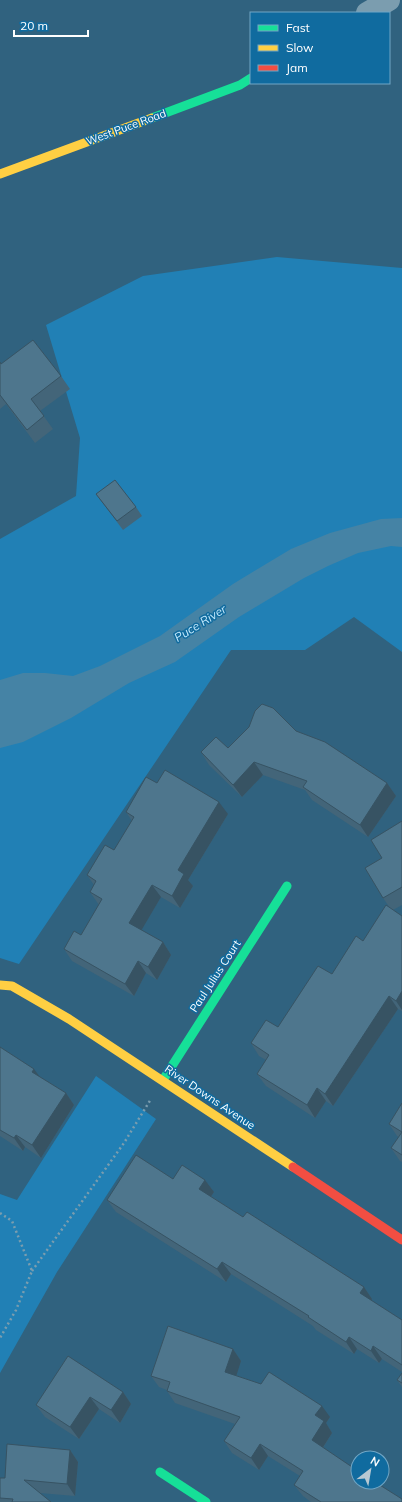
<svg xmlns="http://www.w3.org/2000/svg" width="402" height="1502" viewBox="0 0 402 1502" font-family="Mulish,sans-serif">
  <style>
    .green { fill: #2180b5 }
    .water { fill: #4583a5 }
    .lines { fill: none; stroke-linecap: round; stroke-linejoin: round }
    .path { stroke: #7b9daf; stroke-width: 2.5; stroke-dasharray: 2 3; stroke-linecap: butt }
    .street { stroke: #7b9daf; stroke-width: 22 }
    .fast { stroke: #16e098; stroke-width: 9 }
    .slow { stroke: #ffcf43; stroke-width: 9 }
    .jam { stroke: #f24e42; stroke-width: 9 }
    .wall { fill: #436579 }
    .shaded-wall { fill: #375363 }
    .building { fill: #4e768d; stroke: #375363 }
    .labels { text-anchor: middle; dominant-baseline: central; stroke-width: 3; stroke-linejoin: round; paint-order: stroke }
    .street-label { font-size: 11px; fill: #fff; stroke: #106b9f }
    .water-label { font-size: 12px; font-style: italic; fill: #c3e9fc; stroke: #106b9f }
  </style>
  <rect width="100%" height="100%" fill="#30627f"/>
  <!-- green -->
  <path class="green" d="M277,257L402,268V652L354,617L305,650H231L19,964L0,958V539L76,496L80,438L46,325L143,276Z
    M96,1076L156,1119L57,1272L0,1373V1194L17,1200Z"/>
  <!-- water -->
  <path class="water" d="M402,518V547L391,546L358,553L328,566L304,578L239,617L175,662L129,683L71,718L23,742L0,748V680L23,673H45L73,676L100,666L160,636L233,584L291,549L330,533L381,519Z"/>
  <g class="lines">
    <!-- path -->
    <path class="path" d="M0,1213L12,1221L32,1271L16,1310L0,1338
      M32,1271L124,1143L151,1099"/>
    <!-- street -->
    <path class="street" d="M367,13L389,0"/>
    <!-- fast -->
    <path class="fast" d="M152,118L240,85L251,78
      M163,1080L287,886
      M160,1472L206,1502"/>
    <!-- slow -->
    <path class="slow" d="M0,174L152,118
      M0,985L12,986L69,1019L293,1167"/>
    <!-- jam -->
    <path class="jam" d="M293,1167L402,1240"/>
  </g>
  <!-- wall -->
  <path class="wall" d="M0,362L1,364L61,376L70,389L40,411L53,429L35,443L6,404L0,409Z
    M96,494L136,507L142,516L123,530Z
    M296,731L387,783L396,796L368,837L312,800L305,790L263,775L242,797L209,765L201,752L228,748Z
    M157,783L228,814L188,880L193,886L180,908L161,897L141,930L163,942L171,955L157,980L146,973L134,996L72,961L64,949L81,935L99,905L90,892L94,885L87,875L114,850L132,821L126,812Z
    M402,821V905L393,910L402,916V1011L398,1009L333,1106L326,1101L315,1118L266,1086L257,1074L266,1060L259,1056L251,1043L278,1027L332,974L363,941L390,908L383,898L382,858Z
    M0,1047L40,1077L66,1093L74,1105L41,1158L25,1147L23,1151L0,1136Z
    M402,1103V1162L400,1161L391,1148L399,1137L397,1136L389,1124Z
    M205,1180L214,1192L211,1196L243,1217L364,1287L372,1299V1301L402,1320V1372L382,1359L379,1363L357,1349L354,1354L316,1330L313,1326L231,1274L226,1282L116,1212L107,1200Z
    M233,1349L241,1361L236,1375L330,1417L326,1423L332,1433L323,1448L402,1502H311L303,1496L294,1485L300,1476L268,1456L259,1470L232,1453L224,1441L235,1424L175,1403L167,1391V1390L159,1387L151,1376Z
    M402,1373V1387L397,1380Z
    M123,1392L131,1404L120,1423L99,1409L79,1439L45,1417L36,1405Z
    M70,1450L78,1462L75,1496L40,1493L51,1502H0V1478H5Z"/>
  <!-- shaded-wall -->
  <path class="shaded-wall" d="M254,762L263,775L242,797L233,785Z
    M387,783L396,796L368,837L360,825Z
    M219,802L228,814L188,880L193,886L180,908L172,896L178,870Z
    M152,885L161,897L138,936L129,923Z
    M163,942L171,955L157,980L148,967Z
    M138,961L146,973L134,996L125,984Z
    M402,991V1010L396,1001Z
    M389,996L398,1009L333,1106L325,1094Z
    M34,1069L43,1081L32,1072Z
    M317,1088L326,1101L315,1118L307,1105Z
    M66,1093L74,1105L41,1158L32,1145Z
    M16,1135L25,1147L23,1151L14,1138Z
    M205,1180L214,1192L208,1201L199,1189Z
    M222,1262L231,1274L226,1282L217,1269Z
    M364,1287L372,1299L369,1305L360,1293Z
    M349,1337L357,1349L354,1354L346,1342Z
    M373,1346L382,1359L379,1363L371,1351Z
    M233,1349L241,1361L234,1383L225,1372Z
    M123,1392L131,1404L120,1423L111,1410Z
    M90,1397L99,1409L79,1439L70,1427Z
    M322,1406L330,1417L326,1423L332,1433L320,1452L312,1440L315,1415Z
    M260,1444L268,1456L259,1470L251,1458Z
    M70,1450L78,1462L75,1496L67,1484Z"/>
  <!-- building -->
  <path class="building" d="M33,340L61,376L31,399L44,416L27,430L0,395V362L1,364Z
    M115,480L136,507L117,521L96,494Z
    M262,704L273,708L296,731L325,742L387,783L360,825L303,787L307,781L254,762L233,785L201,752L216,737L228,748L249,727L255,711Z
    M165,770L219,802L178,870L184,874L172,896L152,885L129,923L163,942L148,967L138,961L125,984L64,949L74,931L81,935L102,899L90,892L96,881L87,875L105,845L114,850L134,817L126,812L146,777L157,783Z
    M402,821V887L383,898L365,868L382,858L371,840Z
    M386,905L402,916V991L396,1001L389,996L325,1094L317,1088L307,1105L257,1074L269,1055L251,1043L266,1020L278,1027L318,966L332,974L356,936L363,941Z
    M0,1047L34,1069L32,1072L66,1093L32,1145L16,1135L14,1138L0,1130Z
    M402,1103V1155L391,1148L402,1132L389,1124Z
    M136,1155L173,1179L182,1165L205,1180L199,1189L243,1217L247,1212L364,1287L360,1293L402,1320V1365L373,1346L371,1351L349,1337L346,1342L308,1317L309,1316L222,1262L217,1269L107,1200Z
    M168,1326L233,1349L225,1372L261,1384L269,1372L322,1406L315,1415L324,1421L312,1440L358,1471V1482H375L402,1499V1502H321L294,1485L303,1471L260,1444L251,1458L224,1441L240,1417L167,1391L170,1382L151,1376Z
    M68,1356L123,1392L111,1410L90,1397L70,1427L36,1405Z
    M402,1373V1383L397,1380Z
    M7,1444L70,1450L67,1484L24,1480L51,1502H12L13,1499L0,1498V1478H5Z"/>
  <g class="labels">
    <!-- street labels -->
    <g class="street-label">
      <text transform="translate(126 127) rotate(-20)">West Puce Road</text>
      <text transform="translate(215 976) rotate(-57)">Paul Julius Court</text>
      <text transform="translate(210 1097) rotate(34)">River Downs Avenue</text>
    </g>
    <!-- water labels -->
    <g class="water-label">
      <text transform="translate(200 623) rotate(-32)">Puce River</text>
    </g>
  </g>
  <!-- legend -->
  <rect x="250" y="12" width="140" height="72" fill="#106b9f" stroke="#70a6c5"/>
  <rect x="258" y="25" width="20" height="6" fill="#16e098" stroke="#70a6c5"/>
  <text x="286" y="32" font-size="12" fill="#ffffff">Fast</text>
  <rect x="258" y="45" width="20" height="6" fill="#ffcf43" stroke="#70a6c5"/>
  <text x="286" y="52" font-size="12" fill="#ffffff">Slow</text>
  <rect x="258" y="65" width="20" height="6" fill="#f24e42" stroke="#70a6c5"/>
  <text x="286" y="72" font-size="12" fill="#ffffff">Jam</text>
  <!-- north arrow -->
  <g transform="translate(370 1470) rotate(31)"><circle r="19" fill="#106b9f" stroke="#70a6c5"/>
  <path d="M0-3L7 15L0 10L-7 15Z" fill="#b7c8d2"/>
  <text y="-6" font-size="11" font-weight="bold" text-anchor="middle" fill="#ffffff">N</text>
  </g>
  <!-- scale -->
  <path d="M14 30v6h74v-6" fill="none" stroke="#ffffff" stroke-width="2"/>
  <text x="20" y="30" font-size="12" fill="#ffffff" stroke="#106b9f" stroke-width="3" paint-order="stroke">20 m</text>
</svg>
